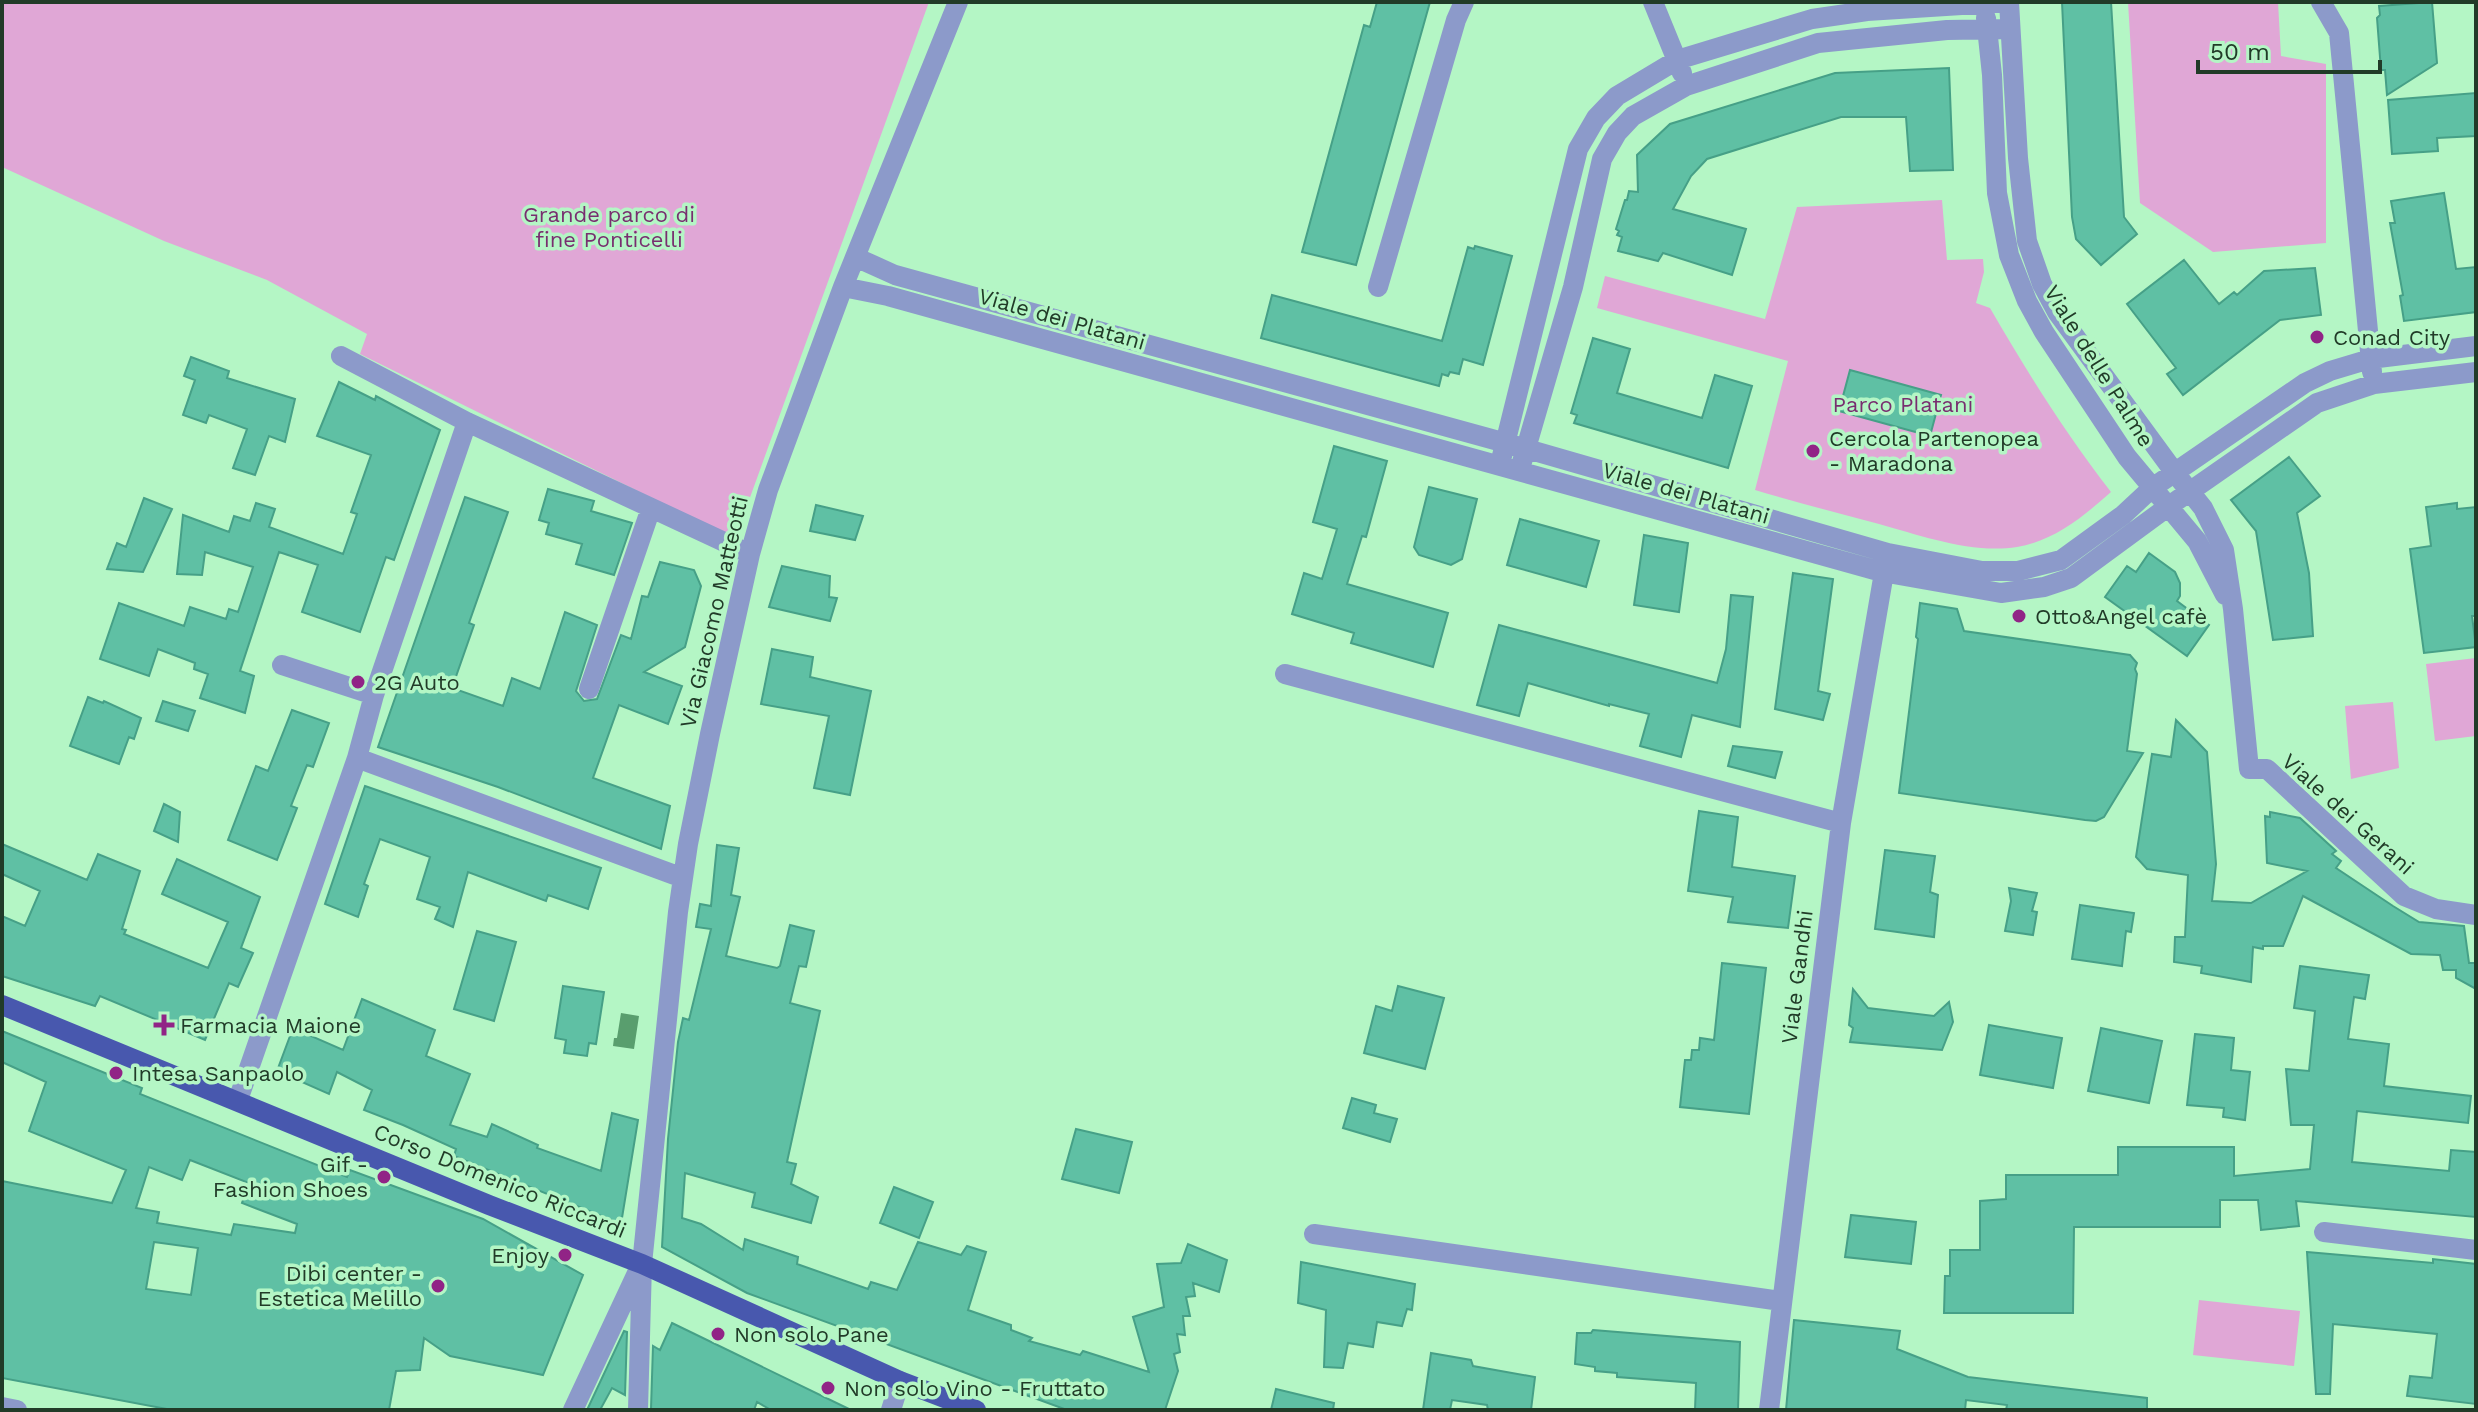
<svg xmlns="http://www.w3.org/2000/svg" width="2478" height="1412" viewBox="0 0 2478 1412" font-family="'Work Sans',sans-serif">
  <style>
    .green { fill: #e0a7d6 }
    .water { fill: #599e6e }
    .building { fill: #5fc0a4; stroke: #46a087; stroke-width: 2; fill-rule: evenodd }
    .lines { fill: none; stroke-linecap: round; stroke-linejoin: round }
    .minor { stroke: #8c9aca; stroke-width: 20 }
    .major { stroke: #4858ae; stroke-width: 20 }
    .poi-dot { fill: #912486; stroke: #b4f6c5; stroke-width: 3 }
    .labels { text-anchor: middle; dominant-baseline: central; stroke-width: 7; stroke-linejoin: round; paint-order: stroke }
    .park-label { font-size: 22px; fill: #782e6f; stroke: #b4f6c5 }
    .street-label { font-size: 22px; fill: #213b28; stroke: #b4f6c5 }
    .poi-label { font-size: 22px; fill: #213b28; stroke: #b4f6c5; text-anchor: start }
  </style>
  <rect width="100%" height="100%" fill="#b4f6c5"/>
  <!-- green -->
  <path class="green" d="M2,2H929L735,539L360,354L367,334L267,280L164,241L2,167Z
    M2128,2H2278L2281,56L2326,64V243L2213,252L2140,203Z
    M1942,200L1947,260L1983,259L1984,272L1976,303L1990,308C2027,372 2066,434 2111,492C2084,516 2054,541 2017,547C1972,554 1922,536 1879,524C1837,513 1796,502 1755,490L1788,361L1597,308L1605,276L1765,319L1797,207Z
    M2476,658V736L2435,741L2426,664Z
    M2393,702L2399,768L2351,779L2345,706Z
    M2199,1300L2300,1311L2294,1366L2193,1355Z"/>
  <!-- water -->
  <path class="water" d="M621,1013L639,1016L634,1049L613,1046L614,1038H617Z"/>
  <!-- building -->
  <path class="building" d="M1377,2H1430L1356,265L1302,252L1364,25L1370,27Z
    M2062,2H2111L2124,217L2137,234L2101,265L2076,239L2072,217Z
    M2432,2L2437,63L2387,95L2385,70H2381L2377,18L2380,15L2379,6Z
    M1949,68L1953,170L1910,171L1906,117H1841L1707,159L1691,176L1673,209L1746,229L1732,275L1663,253L1658,261L1618,251L1622,237L1617,235L1619,231L1616,229L1625,200H1627L1629,191L1638,192L1637,155L1670,124L1835,73Z
    M2476,93V136L2437,138L2438,151L2392,154L2388,100Z
    M2444,193L2456,269L2476,267V312L2404,321L2400,296L2403,295L2390,223H2395L2391,201Z
    M1475,246L1512,256L1483,365L1463,359L1459,374L1450,372L1448,376L1442,374L1439,386L1261,338L1272,295L1442,341L1468,247L1474,249Z
    M2184,260L2219,304L2234,292L2237,295L2264,271L2315,268L2321,315L2280,320L2183,395L2167,374L2176,368L2127,304Z
    M1593,338L1630,349L1617,393L1702,418L1715,375L1752,386L1728,468L1574,423L1577,415L1571,413Z
    M191,357L229,371L227,378L295,399L285,442L269,436L255,475L233,468L247,429L209,415L206,423L183,415L195,380L184,376Z
    M1850,370L1941,395L1930,436L1839,411Z
    M339,382L375,400L376,396L440,430L394,560L386,557L360,632L302,612L318,565L279,552L240,671L254,676L245,713L200,698L208,674L194,669L195,663L158,649L149,676L100,659L119,603L184,626L190,607L226,619L229,609L238,612L253,567L205,552L202,575L177,574L183,515L229,532L234,516L250,521L256,503L275,509L269,527L343,554L357,514L351,512L371,455L317,436Z
    M1334,446L1387,461L1366,537L1362,536L1347,584L1448,613L1433,667L1351,643L1354,633L1292,614L1304,573L1322,579L1337,529L1313,522Z
    M2289,457L2320,496L2297,513L2309,573L2313,636L2273,640L2256,531L2231,500Z
    M1429,487L1477,499L1462,559L1451,565L1419,555L1414,547Z
    M548,489L594,501L591,511L632,523L614,575L576,564L582,544L546,534L549,523L539,520Z
    M465,497L508,512L469,623L474,625L452,688L503,706L512,678L540,689L565,612L597,625L576,691L584,701L597,699L621,635L631,639L642,596L648,597L660,562L694,570L701,586L685,647L644,672L682,686L668,724L619,705L593,778L670,806L661,849L498,787L378,747Z
    M144,498L172,509L143,572L107,569L117,543L126,547Z
    M2457,503V509L2476,507V616H2472L2476,647L2424,653L2410,549L2431,546L2426,507Z
    M816,505L863,516L855,540L810,531Z
    M1520,519L1599,541L1586,587L1507,565Z
    M1644,535L1688,543L1679,612L1634,605Z
    M2149,553L2175,572L2180,583V596L2177,601L2209,625L2187,656L2105,597L2127,566L2136,572Z
    M782,566L830,576L829,597L837,598L830,621L769,607Z
    M1793,573L1833,579L1818,691L1830,694L1823,720L1775,709Z
    M1731,595L1753,597L1740,727L1692,715L1681,757L1640,746L1649,714L1609,704V706L1528,683L1519,716L1477,705L1499,625L1717,683L1726,649Z
    M1920,603L1957,609L1964,631L2130,655L2137,663L2135,669L2137,674L2127,751L2143,753L2104,817L2096,821L2085,820L1899,793L1918,639L1916,637Z
    M772,649L813,657L810,677L871,691L850,795L814,788L829,716L761,704Z
    M88,697L103,703L104,701L141,718L134,739L129,737L119,764L70,746Z
    M163,701L195,711L188,731L156,721Z
    M292,710L329,723L313,767L307,765L291,806L297,808L277,860L228,840L256,766L268,771Z
    M2176,720L2207,752L2216,864L2212,901L2251,903L2307,871L2267,863L2265,816L2270,817V812L2300,818L2336,851L2332,854L2341,861L2336,868L2393,906L2419,922L2464,926L2469,963H2476V989L2456,978V970H2443L2440,955L2411,954L2303,896L2283,946H2263V949L2253,947L2251,982L2201,973L2202,966L2174,962L2175,937H2185L2188,875L2147,869L2136,857L2152,754L2171,757Z
    M1733,746L1782,752L1775,778L1728,766Z
    M365,786L601,868L588,909L548,895L546,901L468,872L453,927L435,919L440,907L417,899L430,857L380,839L364,884L368,886L358,917L325,904Z
    M164,804L180,812L178,842L154,831Z
    M1699,811L1738,817L1732,867L1795,876L1788,928L1728,922L1733,897L1688,891Z
    M2,844L87,880L98,854L140,871L122,929L126,930L124,934L208,968L228,922L162,894L177,859L260,897L241,948L253,953L238,987L229,983L205,1040L100,996L95,1006L2,976V916L25,926L40,891L2,874Z
    M717,845L739,848L731,895L740,897L726,956L777,968L780,966L790,925L814,931L806,967L799,966L790,1003L820,1011L787,1162L796,1164L791,1184L818,1197L811,1223L752,1207L755,1193L685,1173L682,1218L701,1224L743,1250L745,1239L798,1257L797,1264L868,1289L871,1282L897,1290L918,1242L961,1255L967,1246L986,1252L968,1310L1011,1325V1330L1032,1338L1029,1341L1080,1355L1083,1351L1149,1372L1133,1317L1164,1307L1157,1264L1181,1263L1188,1244L1227,1260L1219,1292L1193,1283L1195,1296L1186,1297L1190,1316H1183L1185,1335L1177,1334L1180,1352L1174,1354L1178,1371L1165,1410H1067L747,1293L662,1247L668,1139L678,1042L683,1018L689,1020L711,929L696,927L700,904L711,906Z
    M1885,850L1935,856L1930,892L1938,895L1934,937L1875,929Z
    M2009,888L2037,893L2032,911L2037,912L2033,935L2005,931L2011,901Z
    M2080,905L2134,913L2131,932L2126,931L2122,966L2072,959Z
    M477,931L516,942L494,1021L454,1009Z
    M1722,963L1766,968L1749,1114L1680,1107L1685,1060H1691L1692,1050H1699L1700,1038L1714,1040Z
    M2300,966L2369,975L2365,999L2354,997L2348,1039L2389,1044L2384,1086L2471,1096L2468,1123L2357,1111L2352,1162L2449,1171L2451,1150L2476,1152V1217L2296,1201L2299,1226L2261,1230L2258,1200H2220V1227H2074L2073,1313H1944L1945,1276H1950V1250H1980V1201L2006,1199V1175H2118V1147H2234V1176L2310,1169L2314,1125H2291L2286,1069L2309,1071L2315,1011L2294,1008Z
    M563,986L604,992L596,1044L589,1043L587,1056L564,1053L566,1040L555,1038Z
    M1398,986L1444,998L1425,1069L1364,1053L1376,1006L1392,1011Z
    M1853,989L1868,1008L1934,1016L1949,1002L1953,1022L1942,1050L1850,1042L1853,1028L1849,1025Z
    M362,999L435,1030L426,1056L470,1074L450,1125L487,1137L492,1124L538,1145L537,1148L601,1171L612,1113L638,1120L621,1224L454,1156L456,1149L403,1125L364,1110L372,1090L337,1072L329,1094L277,1071L293,1028L343,1050Z
    M1989,1025L2062,1038L2053,1088L1980,1075Z
    M2101,1028L2162,1041L2149,1103L2088,1091Z
    M2,1031L142,1088L140,1094L347,1177L350,1170L483,1219L583,1275L543,1375L450,1356L424,1338L420,1370L396,1371L389,1410H172L2,1378V1181L112,1203L126,1170L29,1131L46,1082L2,1062ZM190,1160L249,1183L242,1203L297,1224L295,1233L234,1224L231,1235L157,1223L159,1212L136,1208L149,1167L182,1180ZM154,1242L198,1248L191,1295L146,1289Z
    M2195,1034L2234,1038L2231,1070L2250,1072L2245,1120L2223,1117L2224,1108L2187,1105Z
    M1352,1098L1376,1105L1374,1113L1397,1119L1390,1142L1343,1128Z
    M1076,1129L1132,1142L1119,1193L1062,1179Z
    M894,1187L933,1202L919,1238L880,1223Z
    M1851,1215L1916,1222L1911,1264L1845,1257Z
    M2307,1252L2433,1263V1259L2476,1264V1404L2407,1396L2410,1376L2432,1378L2437,1334L2333,1324L2330,1394H2316Z
    M1301,1262L1415,1284L1412,1310L1407,1309L1402,1326L1377,1322L1373,1347L1348,1343L1343,1368L1324,1367L1326,1310L1298,1303Z
    M1794,1320L1900,1331L1897,1349L1968,1377L2147,1398V1410H2006L2007,1405L1966,1400L1965,1410H1786Z
    M672,1323L851,1410H771L757,1402L754,1410H653L651,1409L653,1346L660,1350Z
    M1593,1330L1740,1342L1738,1410H1695L1696,1383L1617,1377V1373L1595,1371V1367L1575,1364L1577,1333H1591Z
    M624,1331L627,1332L625,1395L612,1388L600,1410H587Z
    M1431,1353L1471,1360L1473,1366L1535,1377L1531,1410H1488L1487,1405L1452,1400L1450,1410H1423Z
    M1276,1389L1334,1403L1333,1410H1271Z"/>
  <g class="lines">
    <!-- minor -->
    <path class="minor" d="M1653,2L1682,73
      M2009,2L2018,158L2027,241L2042,284L2057,312L2175,473L2203,508L2224,550L2233,609L2249,769H2267L2404,896L2436,909L2476,915
      M2321,2L2339,33L2372,372
      M1986,18L1992,75L1997,193L2009,255L2027,301L2044,332L2127,457L2197,541L2225,595
      M855,257L895,275L1506,443L1888,553L1982,571H2018L2061,560L2123,515L2152,488L2305,383L2330,371L2370,359L2476,346
      M843,287L888,296L1882,572L2001,593L2044,587L2071,578L2169,506L2317,403L2374,384L2476,372
      M1378,287L1456,20L1464,2
      M341,356L467,422L750,554
      M1502,456L1578,149L1596,118L1617,96L1677,60L1812,19L1867,11L2009,2
      M1522,462L1573,287L1602,159L1617,133L1633,116L1686,86L1818,43L1947,30L2010,29
      M282,665L374,695
      M1285,674L1841,823
      M589,689L651,508
      M357,758L683,878
      M238,1100L357,758L374,695L467,422
      M2324,1232L2476,1250
      M1314,1234L1781,1301
      M2,1407L17,1410
      M573,1410L638,1271
      M638,1410L642,1264L678,912L688,844L710,734L750,554L768,490L843,287L958,2
      M891,1410L900,1381
      M1769,1410L1841,823L1886,561"/>
    <!-- major -->
    <path class="major" d="M2,1005L489,1205L642,1264L900,1381L976,1410"/>
  </g>
  <!-- markers -->
  <g class="poi-dot">
    <circle cx="2317" cy="337" r="8"/>
    <circle cx="1813" cy="451" r="8"/>
    <circle cx="2019" cy="616" r="8"/>
    <circle cx="358" cy="682" r="8"/>
    <path d="M160 1013h8v8h8v8h-8v8h-8v-8h-8v-8h8z"/>
    <circle cx="116" cy="1073" r="8"/>
    <circle cx="384" cy="1177" r="8"/>
    <circle cx="565" cy="1255" r="8"/>
    <circle cx="438" cy="1286" r="8"/>
    <circle cx="718" cy="1334" r="8"/>
    <circle cx="828" cy="1388" r="8"/>
  </g>
  <g class="labels">
    <!-- park labels -->
    <g class="park-label">
      <text x="609" y="214">Grande parco di<tspan x="609" dy="25">fine Ponticelli</tspan></text>
      <text x="1903" y="404">Parco Platani</text>
    </g>
    <!-- street labels -->
    <g class="street-label">
      <text transform="translate(1062 319) rotate(16)">Viale dei Platani</text>
      <text transform="translate(2099 366) rotate(58)">Viale delle Palme</text>
      <text transform="translate(1686 493) rotate(16)">Viale dei Platani</text>
      <text transform="translate(714 612) rotate(-77)">Via Giacomo Matteotti</text>
      <text transform="translate(2348 814) rotate(42)">Viale dei Gerani</text>
      <text transform="translate(1797 977) rotate(-83)">Viale Gandhi</text>
      <text transform="translate(500 1181) rotate(22)">Corso Domenico Riccardi</text>
    </g>
    <!-- poi labels -->
    <g class="poi-label">
      <text x="2333" y="337">Conad City</text>
      <text x="1829" y="438">Cercola Partenopea<tspan x="1829" dy="25">- Maradona</tspan></text>
      <text x="2035" y="616">Otto&amp;Angel cafè</text>
      <text x="374" y="682">2G Auto</text>
      <text x="180" y="1025">Farmacia Maione</text>
      <text x="132" y="1073">Intesa Sanpaolo</text>
      <text x="368" y="1164" text-anchor="end">Gif -<tspan x="368" dy="25">Fashion Shoes</tspan></text>
      <text x="549" y="1255" text-anchor="end">Enjoy</text>
      <text x="422" y="1273" text-anchor="end">Dibi center -<tspan x="422" dy="25">Estetica Melillo</tspan></text>
      <text x="734" y="1334">Non solo Pane</text>
      <text x="844" y="1388">Non solo Vino - Fruttato</text>
    </g>
  </g>
  <!-- border -->
  <rect width="2478" height="1412" fill="none" stroke="#213b28" stroke-width="8"/>
  <!-- scale -->
  <path d="M2198 60v12h182v-12" fill="none" stroke="#213b28" stroke-width="4"/>
  <text x="2210" y="60" font-size="24" fill="#213b28" stroke="#b4f6c5" stroke-width="6" paint-order="stroke">50 m</text>
</svg>
